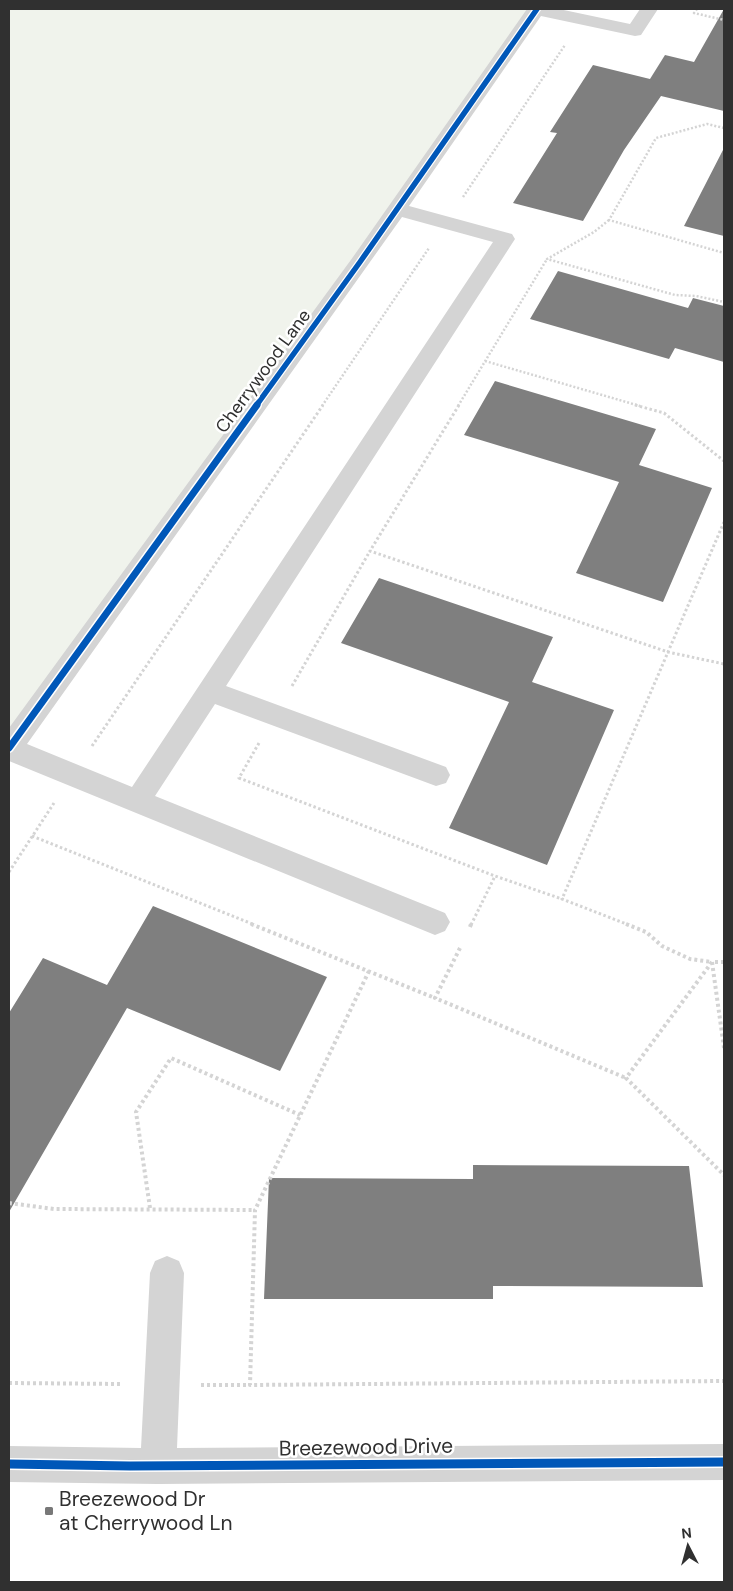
<svg xmlns="http://www.w3.org/2000/svg" width="733" height="1591" viewBox="0 0 733 1591" font-family="'DM Sans',sans-serif">
  <style>
    .green { fill: #f0f3ec }
    .building { fill: #7f7f7f }
    .lines { fill: none; stroke-linecap: round; stroke-linejoin: round }
    .path-far2 { stroke: #d4d4d4; stroke-width: 2.5; stroke-dasharray: 2 2; stroke-linecap: butt }
    .path-far1 { stroke: #d4d4d4; stroke-width: 3; stroke-dasharray: 2.5 2.5; stroke-linecap: butt }
    .path { stroke: #d4d4d4; stroke-width: 4; stroke-dasharray: 3 3; stroke-linecap: butt }
    .minor { fill: #d4d4d4; fill-rule: evenodd }
    .cycleway-far2-casing { stroke: #fff; stroke-width: 8 }
    .cycleway-far1-casing { stroke: #fff; stroke-width: 10 }
    .cycleway-casing { stroke: #fff; stroke-width: 12 }
    .cycleway-far2 { stroke: #0057b8; stroke-width: 5.5 }
    .cycleway-far1 { stroke: #0057b8; stroke-width: 7 }
    .cycleway { stroke: #0057b8; stroke-width: 9 }
    .poi-dot { fill: #787878; stroke: #fff; stroke-width: 2 }
    .labels { text-anchor: middle; dominant-baseline: central; stroke-width: 5; stroke-linejoin: round; paint-order: stroke }
    .street-label { font-size: 18px; fill: #303030; stroke: #fff }
    .near-street-label { font-size: 21px; fill: #303030; stroke: #fff }
    .near-poi-label { font-size: 21px; fill: #303030; stroke: #fff; text-anchor: start }
  </style>
  <rect width="100%" height="100%" fill="#fff"/>
  <!-- green -->
  <path class="green" d="M9,9H537L360,262L9,748Z"/>
  <!-- building -->
  <path class="building" d="M724,9V111L661,96L624,150L583,221L513,203L557,133L550,132L593,65L650,79L665,55L694,62Z
    M724,148V236L684,226Z
    M558,271L688,308L693,298L724,306V362L675,348L669,359L530,319Z
    M495,381L656,429L639,465L712,488L663,602L576,573L619,482L464,435Z
    M379,578L553,637L532,682L614,710L547,865L449,828L509,702L341,643Z
    M153,906L327,977L280,1071L127,1008L9,1212V1013L43,958L107,985Z
    M473,1165L689,1166L703,1287L493,1286V1299H264L269,1178L473,1179Z"/>
  <g class="lines">
    <!-- path-far2 -->
    <path class="path-far2" d="M697,9L694,13L724,20
      M724,128L707,124L656,138L609,220L724,253
      M463,197L565,45
      M609,220L594,232L547,259L675,295L696,296L724,302
      M485,361L640,406
      M322,406L429,248
      M458,406L547,259"/>
    <!-- path-far1 -->
    <path class="path-far1" d="M459,405L370,551L668,652L724,522
      M635,405L664,413L724,461
      M292,686L370,551
      M259,743L239,778L495,876
      M92,746L323,405
      M32,836L255,925
      M9,872L54,803
      M471,925L495,876L562,899
      M629,925L562,899L668,652L724,664"/>
    <!-- path -->
    <path class="path" d="M251,924L435,998
      M626,924L646,932L662,946L690,959L712,962L724,1048
      M470,927L471,924
      M460,948L435,998L626,1078
      M724,962H712L626,1078L724,1175
      M369,971L255,1210L250,1385L724,1381
      M9,1203L54,1209L255,1210
      M150,1208L136,1112L171,1058L300,1115
      M9,1383L122,1384
      M201,1385H250"/>
    <!-- minor -->
    <path class="minor" d="M527,9H559L630,24L640,9H658L641,35L635,36L541,16L409,206L512,234L515,239L226,686L446,767L450,775L446,783L436,786L215,704L155,796L445,913L450,922L445,931L435,935L9,761V728L353,257ZM402,217L493,242L132,787L27,744Z
      M167,1256L179,1261L184,1273L177,1448L724,1444V1480L158,1484L9,1482V1446L141,1448L150,1273L155,1261Z"/>
    <defs>
      <path id="cycleway-far2" d="M256,406L360,262L537,9"/>
      <path id="cycleway-far1" d="M9,748L257,405"/>
      <path id="cycleway" d="M9,1464L130,1466L724,1462"/>
    </defs>
    <!-- cycleway-far2 casing -->
    <use href="#cycleway-far2" class="cycleway-far2-casing"/>
    <!-- cycleway-far1 casing -->
    <use href="#cycleway-far1" class="cycleway-far1-casing"/>
    <!-- cycleway casing -->
    <use href="#cycleway" class="cycleway-casing"/>
    <!-- cycleway-far2 -->
    <use href="#cycleway-far2" class="cycleway-far2"/>
    <!-- cycleway-far1 -->
    <use href="#cycleway-far1" class="cycleway-far1"/>
    <!-- cycleway -->
    <use href="#cycleway" class="cycleway"/>
  </g>
  <!-- markers -->
  <rect class="poi-dot" x="44" y="1506" width="10" height="10" rx="2.5"/>
  <g class="labels">
    <!-- street labels -->
    <g class="street-label">
      <text transform="translate(263 371) rotate(-54)">Cherrywood Lane</text>
    </g>
    <!-- near-street labels -->
    <g class="near-street-label">
      <text transform="translate(366 1447) rotate(-1)">Breezewood Drive</text>
    </g>
    <!-- near-poi labels -->
    <g class="near-poi-label">
      <text x="59" y="1499">Breezewood Dr<tspan x="59" dy="24">at Cherrywood Ln</tspan></text>
    </g>
  </g>
  <!-- border -->
  <rect width="733" height="1591" fill="none" stroke="#303030" stroke-width="20"/>
  <!-- north arrow -->
  <g transform="translate(688 1546) rotate(354)" stroke="#ffffff" stroke-width="4" paint-order="stroke">
  <path d="M0-4L9 19L0 12L-9 19Z" fill="#303030"/>
  <text y="-8" font-size="14" font-weight="bold" text-anchor="middle" fill="#303030">N</text>
  </g>
</svg>
